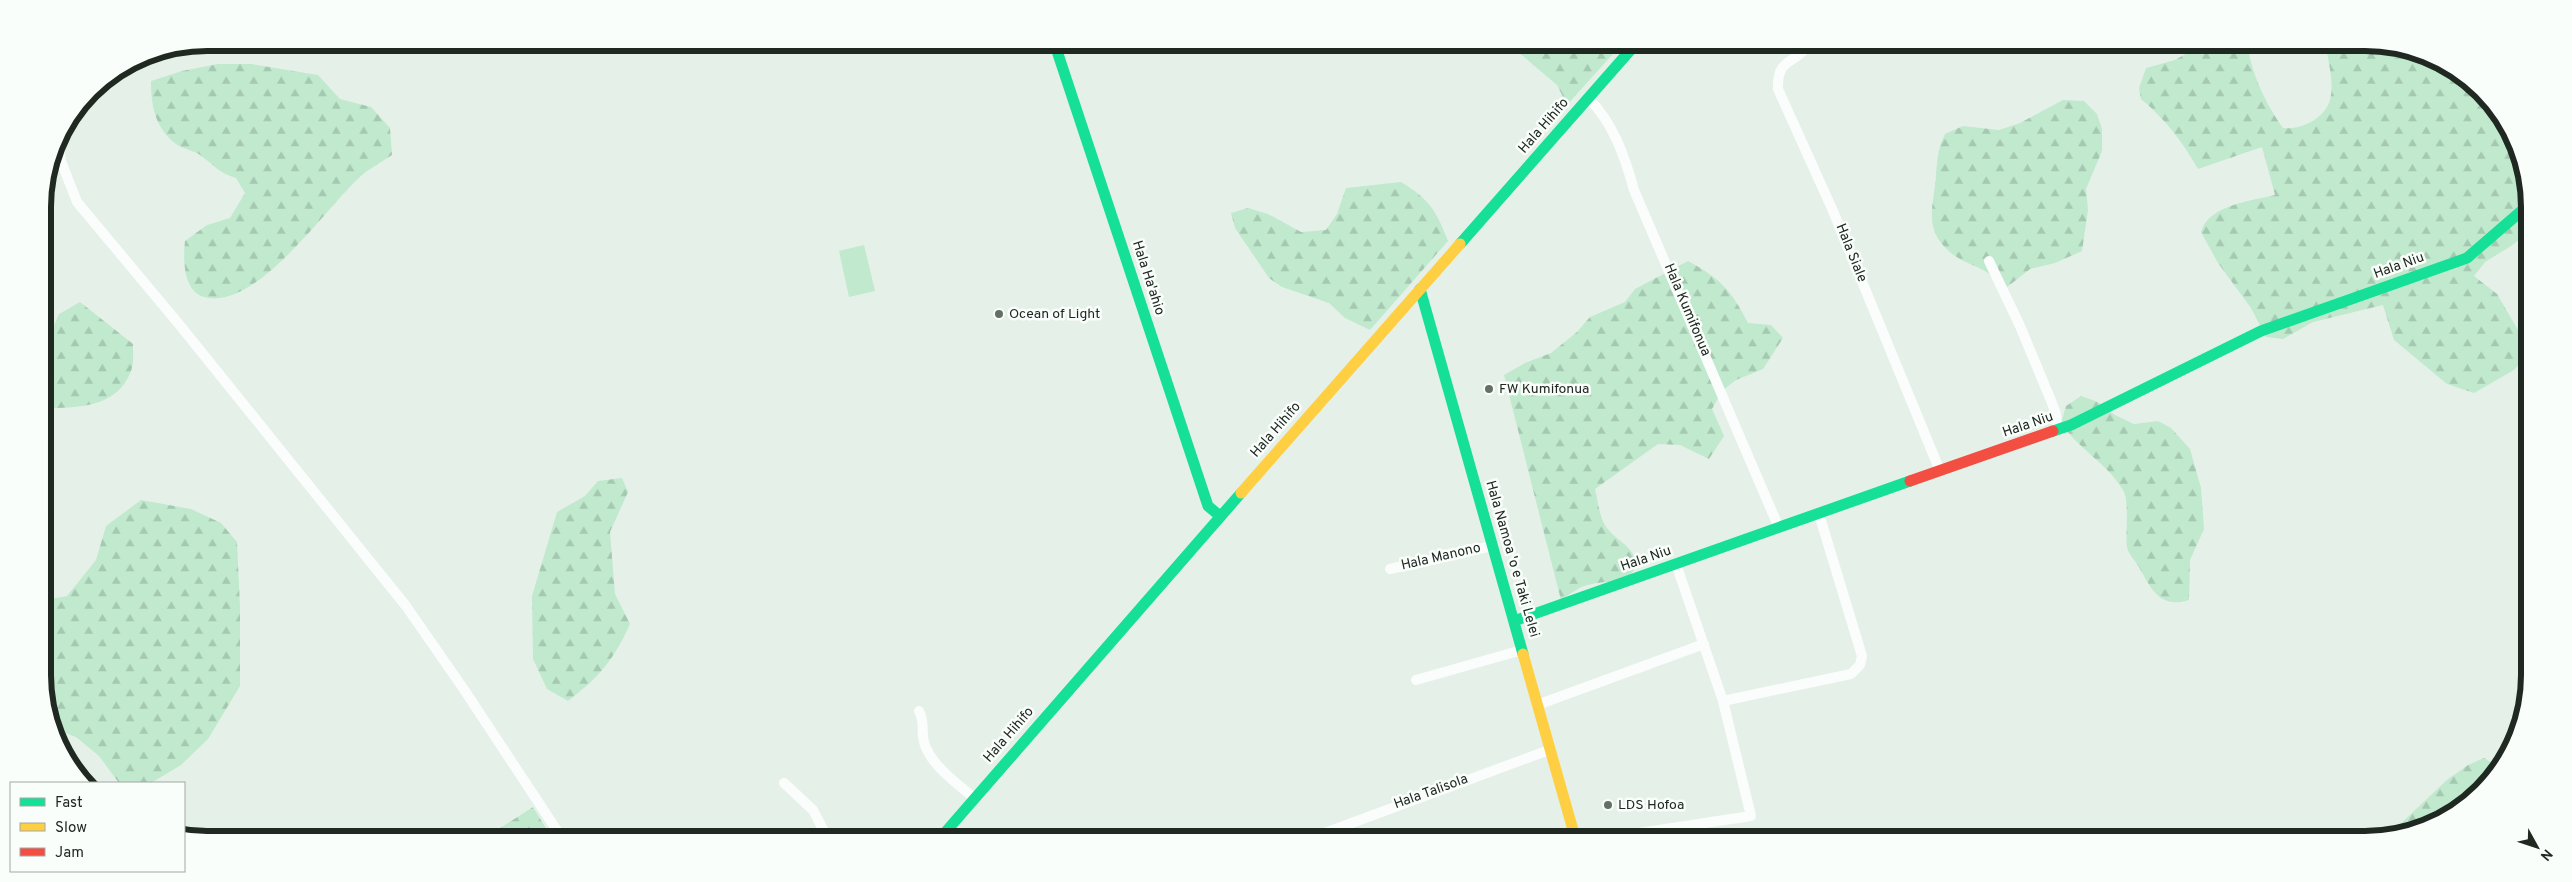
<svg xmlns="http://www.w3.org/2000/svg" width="2572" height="882" viewBox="0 0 2572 882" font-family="Overpass,sans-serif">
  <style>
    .green { fill: #c0e9ce }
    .forest { fill: url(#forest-firs) }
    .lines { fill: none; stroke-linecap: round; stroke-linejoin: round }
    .street { stroke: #fbfdfc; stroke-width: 10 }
    .fast { stroke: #16e098; stroke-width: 11 }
    .slow { stroke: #ffcf43; stroke-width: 11 }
    .jam { stroke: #f24e42; stroke-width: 11 }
    .poi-dot { fill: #656e67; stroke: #fafefb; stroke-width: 2 }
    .labels { text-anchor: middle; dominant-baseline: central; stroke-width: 5; stroke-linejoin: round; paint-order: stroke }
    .street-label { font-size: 14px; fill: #202822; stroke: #fafefb }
    .poi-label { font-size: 14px; fill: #202822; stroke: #fafefb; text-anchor: start }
    .rim { fill: none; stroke: #202822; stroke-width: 6 }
  </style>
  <defs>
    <pattern id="forest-firs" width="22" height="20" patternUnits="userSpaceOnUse" patternTransform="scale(1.25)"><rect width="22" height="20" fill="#c0e9ce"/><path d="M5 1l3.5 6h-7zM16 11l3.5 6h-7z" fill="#a5c8b1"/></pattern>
  </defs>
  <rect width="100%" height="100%" fill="#e5f1e8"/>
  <!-- green -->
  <path class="green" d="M864,245L875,291L849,297L839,251Z"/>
  <!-- forest -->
  <path class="forest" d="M1511,46H1620L1567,105L1557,85Z
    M2196,48H2248C2252,75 2267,106 2283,128C2300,130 2322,120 2329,103C2335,87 2329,64 2326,48H2408L2447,65L2488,98L2526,175V234L2511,246L2485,262L2474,276L2497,294L2525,342L2524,359L2514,370L2474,393L2447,384L2394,340L2383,305L2313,322L2283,339L2266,337L2251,308L2218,263L2201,232C2208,205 2251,201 2275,195L2262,147L2198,169C2182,141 2165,119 2141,99L2139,88L2146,68L2175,60Z
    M218,64H251L318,75L340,99L371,107L390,128L392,155C382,162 370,168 361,176C326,207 256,312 204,297C183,291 183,259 185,241L207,225L230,218L245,193L236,178C219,173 214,165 200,155C193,150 183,149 176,144C155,128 151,106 151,81L182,71Z
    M2063,100L2084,101L2097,114L2102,129V151L2086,189L2088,210L2082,251L2055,263L2030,269L2006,288C2000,283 1995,277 1988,273C1976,265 1963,263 1951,253C1922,229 1934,206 1936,175C1938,156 1937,152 1945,134L1963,126L1999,130L2020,123Z
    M1401,182C1429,199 1436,210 1448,241L1370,330L1345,318L1329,303L1282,287L1269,278L1235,228L1231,213L1248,208L1268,214L1301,232L1326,230L1337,214L1346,188Z
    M1688,261C1721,279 1731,290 1748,323L1771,325L1783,338L1763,369L1736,380L1722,391L1712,409L1724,436L1709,459L1680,445L1658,444L1595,489C1598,501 1599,516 1606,527C1618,543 1633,544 1637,566C1624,587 1612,579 1592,584C1580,586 1571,593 1561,600L1504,375L1525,363L1551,353L1577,332L1590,317L1625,302L1635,289Z
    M80,302L133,344C133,352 134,364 131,371C117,408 77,408 44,408V348L59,314Z
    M2081,396L2098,402L2115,415L2134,424L2158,421L2171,428L2190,449L2201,488L2204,529L2190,560L2189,600C2160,609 2151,589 2139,567C2135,560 2128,554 2127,547C2125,533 2130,501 2123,490C2107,463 2078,449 2061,423L2066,406Z
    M622,478L628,492L610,532L615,594L630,624C613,661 600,676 568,701L547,689L533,659L532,596L557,512L585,496L598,481Z
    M141,500L191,509L221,523L237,542L240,607V686L208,739L181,765L151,783H119L99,756L76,737L57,730L46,707L45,600L67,596L96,560L106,526Z
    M2484,758L2494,764L2496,772C2486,783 2476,797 2465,806C2431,831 2389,839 2348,839L2357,832L2395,829L2448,779L2468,765Z
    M533,807L550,835H489Z"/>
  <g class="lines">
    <!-- street -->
    <path class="street" d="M1807,47C1792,65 1777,59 1778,89L1833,211L1940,471
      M1588,98C1613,122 1625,157 1634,190L1779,528
      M58,140L61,161L77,202L178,323L406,606L465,691L560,835
      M1989,261L2020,326L2052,403L2056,414L2057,430
      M1676,564L1723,701L1851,674L1860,665L1862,656L1819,514
      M1390,569L1492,546
      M1416,680L1522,650
      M1537,705L1704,644
      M919,711C925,721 921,731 924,742C930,765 957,783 974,798
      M784,783L813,810L826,835
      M1314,837L1549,750
      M1613,837L1751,816L1723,701"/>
    <!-- fast -->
    <path class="fast" d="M1055,45L1208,506L1220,516
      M1460,244L1634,46
      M1420,289L1523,654
      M2053,431L2071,425L2261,331L2467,258L2526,207
      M1514,621L1910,481
      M942,836L1241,493"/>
    <!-- slow -->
    <path class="slow" d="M1241,493L1460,244
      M1523,654L1575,837"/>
    <!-- jam -->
    <path class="jam" d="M1910,481L2053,431"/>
  </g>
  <!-- markers -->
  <g class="poi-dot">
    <circle cx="999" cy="314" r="5"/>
    <circle cx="1489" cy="389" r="5"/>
    <circle cx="1608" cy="805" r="5"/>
  </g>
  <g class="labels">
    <!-- street labels -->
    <g class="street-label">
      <text transform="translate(1544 126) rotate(-49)">Hala Hihifo</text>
      <text transform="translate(1851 253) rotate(68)">Hala Siale</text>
      <text transform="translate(2399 266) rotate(-20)">Hala Niu</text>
      <text transform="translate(1148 278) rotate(72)">Hala Ha'ahio</text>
      <text transform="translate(1687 310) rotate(67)">Hala Kumifonua</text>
      <text transform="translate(2028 425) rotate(-19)">Hala Niu</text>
      <text transform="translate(1276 430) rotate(-49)">Hala Hihifo</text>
      <text transform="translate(1441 557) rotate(-13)">Hala Manono</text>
      <text transform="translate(1512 559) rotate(74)">Hala Namoa 'o e Taki Lelei</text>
      <text transform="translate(1646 559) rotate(-19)">Hala Niu</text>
      <text transform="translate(1009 735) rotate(-49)">Hala Hihifo</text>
      <text transform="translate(1431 792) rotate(-20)">Hala Talisola</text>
    </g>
    <!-- poi labels -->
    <g class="poi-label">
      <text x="1009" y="314">Ocean of Light</text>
      <text x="1499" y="389">FW Kumifonua</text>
      <text x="1618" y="805">LDS Hofoa</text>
    </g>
  </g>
  <!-- crop -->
  <path d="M0 0H2572V882H0ZM207 51H2365A156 156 0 0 1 2521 207V675A156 156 0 0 1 2365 831H207A156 156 0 0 1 51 675V207A156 156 0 0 1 207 51Z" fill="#fafefb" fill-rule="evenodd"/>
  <path class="rim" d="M207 51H2365A156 156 0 0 1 2521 207V675A156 156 0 0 1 2365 831H207A156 156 0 0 1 51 675V207A156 156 0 0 1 207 51Z"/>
  <!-- legend -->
  <rect x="10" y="782" width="175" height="90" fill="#fafefb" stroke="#a3a8a4"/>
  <rect x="20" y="798" width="25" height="8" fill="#16e098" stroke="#a3a8a4"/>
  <text x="55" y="807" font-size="15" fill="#202822">Fast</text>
  <rect x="20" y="823" width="25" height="8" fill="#ffcf43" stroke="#a3a8a4"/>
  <text x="55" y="832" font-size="15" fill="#202822">Slow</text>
  <rect x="20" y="848" width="25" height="8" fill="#f24e42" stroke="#a3a8a4"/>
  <text x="55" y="857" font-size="15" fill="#202822">Jam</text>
  <!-- north arrow -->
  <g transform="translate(2537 847) rotate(130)" stroke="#fafefb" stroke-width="4" paint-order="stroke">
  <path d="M0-4L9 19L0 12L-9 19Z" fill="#202822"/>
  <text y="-8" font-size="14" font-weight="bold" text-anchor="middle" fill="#202822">N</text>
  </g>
</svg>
